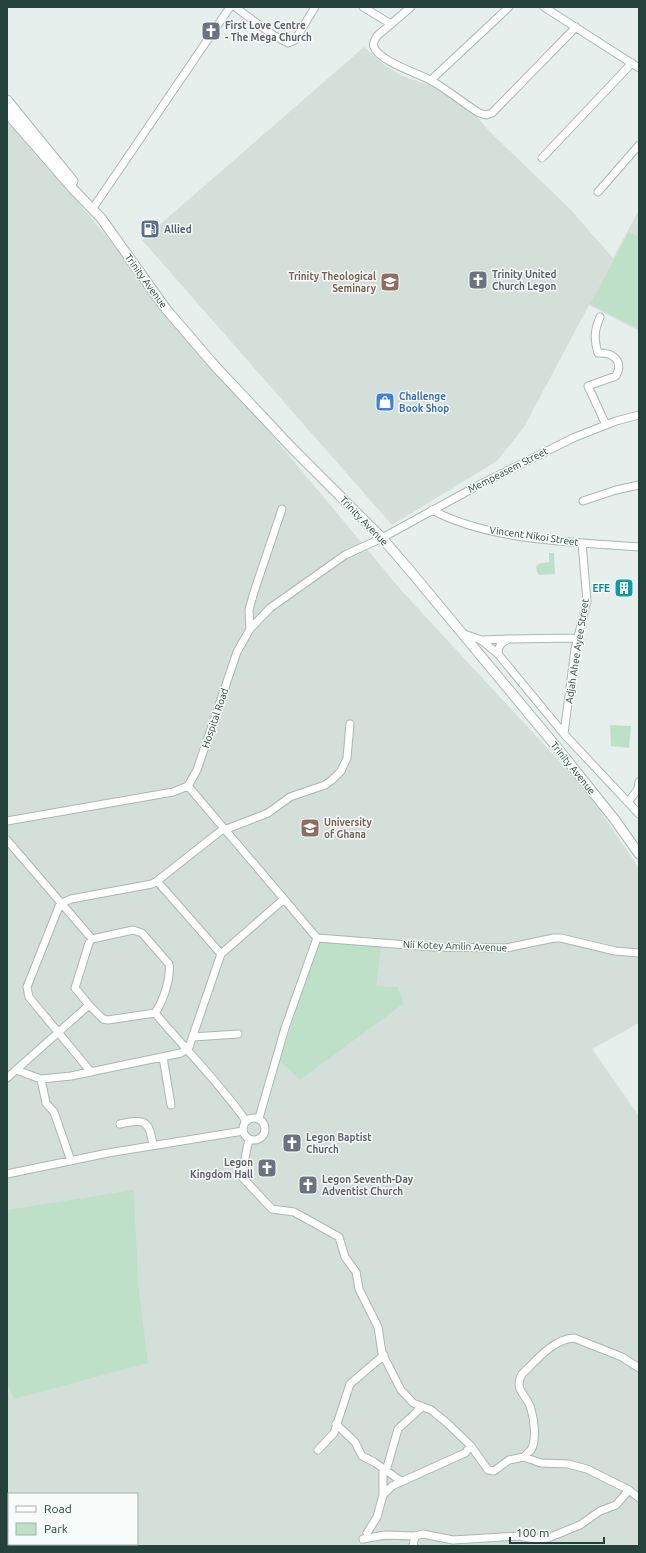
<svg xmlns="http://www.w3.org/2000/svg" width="646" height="1553" viewBox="0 0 646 1553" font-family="Ubuntu,sans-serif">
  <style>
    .built { fill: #d4dfda; fill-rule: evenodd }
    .green { fill: #bfe0c8 }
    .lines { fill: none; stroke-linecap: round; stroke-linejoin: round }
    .minor-casing { stroke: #a8b8b2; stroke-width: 9 }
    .tertiary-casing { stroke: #a8b8b2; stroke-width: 11 }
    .minor { stroke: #fff; stroke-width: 7 }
    .tertiary { stroke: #fff; stroke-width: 9 }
    .labels { text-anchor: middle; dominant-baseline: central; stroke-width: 3; stroke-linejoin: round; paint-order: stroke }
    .worship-label { font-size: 10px; font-weight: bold; fill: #5b616d; stroke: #f7fbf9; text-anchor: start }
    .service-label { font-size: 10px; font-weight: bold; fill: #4e5e75; stroke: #f7fbf9; text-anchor: start }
    .education-label { font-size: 10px; font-weight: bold; fill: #785e54; stroke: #f7fbf9; text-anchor: end }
    .street-label { font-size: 10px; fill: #24423a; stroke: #f7fbf9 }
    .shop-label { font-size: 10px; font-weight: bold; fill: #366cbe; stroke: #f7fbf9; text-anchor: start }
    .culture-label { font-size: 10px; font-weight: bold; fill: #0d838f; stroke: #f7fbf9; text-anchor: end }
  </style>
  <rect width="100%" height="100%" fill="#e6efeb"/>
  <!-- built -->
  <path class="built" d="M364,47L383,64L402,76L439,88L478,118L490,132L570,209L613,258L639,210V331L589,305L524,427L497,461L392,525L142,240Z
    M7,117L401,590L585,789L639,868V1023L592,1049L639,1116V1546H7ZM9,1494H137V1544H9Z"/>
  <!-- green -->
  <path class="green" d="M629,232L639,237V329L590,304Z
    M549,553H554L555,574L539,575L537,572L536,566L541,563L549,562Z
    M610,725L631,726L629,748L611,746Z
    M319,941L381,947L376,986L398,987L403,1004L300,1080L280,1061Z
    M134,1190L138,1283L148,1363L14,1399L7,1383V1210Z"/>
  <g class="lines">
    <defs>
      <path id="minor" d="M235,7L273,35L288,43L295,40L315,7
        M363,7L391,24
        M411,7L377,36C375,40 372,43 374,47C379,61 417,73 430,80C447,89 463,103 479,113L486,115L492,113L576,27
        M544,7L639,68
        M431,80L509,7
        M542,158L632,63
        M598,192L639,145
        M93,208L230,7
        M600,317C594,331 594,339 598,353C613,352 624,361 616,376L588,386L606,425
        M583,501L616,490L639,485
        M432,510C490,541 574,542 639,547
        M250,629L249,610L254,592L282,509
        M464,634L481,640L507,639
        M577,638L509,639C502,642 498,645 498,654L564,734L639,814
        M481,640L498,654
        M564,734L575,649L587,601L582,543
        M188,786L317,938
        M628,802L638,789L639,782
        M7,821L173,792L188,786L197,770L237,652L250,629L270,608L345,555L382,538L477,486L573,438L616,421L639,415
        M224,830L268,813L290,797L325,785L332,780L341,771L347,758L350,724
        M7,840L92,939
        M157,881L223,829
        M133,930L142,933L169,964C171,978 163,1002 155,1013L108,1020L103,1019L89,1005L75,988L89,943L92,939Z
        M317,938L434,947L506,948L554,938H561L615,951L639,953
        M221,954L284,899
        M155,1013C185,1049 219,1082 246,1121
        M193,1037L238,1034
        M163,1057L171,1105
        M16,1070L41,1079L71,1076L181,1053L189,1047L221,954L157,881L152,884L71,899L60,904L27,987L29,997L91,1072
        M7,1078L89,1005
        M41,1079L46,1103L54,1112L71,1161
        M243 1129a11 11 0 1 1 22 0a11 11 0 1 1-22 0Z
        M259,1118L285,1028L317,938
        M120,1124C144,1119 149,1119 153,1145
        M249,1139L242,1172V1177L272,1209L294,1212L339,1237L345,1257L356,1272L359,1289L378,1327L382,1353L401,1390L413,1403L431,1410L446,1422L471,1446L488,1470L494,1471L509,1460L524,1457L541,1463L568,1464L587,1469L629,1490L639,1498
        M7,1174L108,1153L243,1131
        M336,1424L355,1442L362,1456L374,1462L401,1481
        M318,1450L334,1433L350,1384L384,1355
        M524,1457C526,1454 529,1452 531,1450C537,1440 534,1419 531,1409C527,1394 513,1391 522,1374C536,1361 553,1339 574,1338L622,1357L639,1368
        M383,1469V1495
        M386,1471L398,1429L422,1407
        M367,1533L377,1517L383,1495L392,1486L465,1453L471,1446
        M363,1539L385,1535L415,1536L423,1534L453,1540L519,1536L534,1539L548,1538L580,1525L600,1511L616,1505L629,1490
        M413,1546L415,1536"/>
      <path id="tertiary" d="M7,100L73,181
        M7,113L74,190L101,218L166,309L215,366L292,448L382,538L407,567L559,750L615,820L639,854"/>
    </defs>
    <!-- minor casing -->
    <use href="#minor" class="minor-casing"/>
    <!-- tertiary casing -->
    <use href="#tertiary" class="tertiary-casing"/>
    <!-- minor -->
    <use href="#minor" class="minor"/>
    <!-- tertiary -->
    <use href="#tertiary" class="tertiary"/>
  </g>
  <!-- icons -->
  <defs>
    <symbol id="church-square" viewBox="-11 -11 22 22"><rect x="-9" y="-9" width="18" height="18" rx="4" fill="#6b7280" stroke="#f7fbf9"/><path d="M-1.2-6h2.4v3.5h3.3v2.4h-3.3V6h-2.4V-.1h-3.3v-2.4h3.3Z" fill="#fff"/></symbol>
    <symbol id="fuel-square" viewBox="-11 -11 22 22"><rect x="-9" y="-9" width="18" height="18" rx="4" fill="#5c6f8a" stroke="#f7fbf9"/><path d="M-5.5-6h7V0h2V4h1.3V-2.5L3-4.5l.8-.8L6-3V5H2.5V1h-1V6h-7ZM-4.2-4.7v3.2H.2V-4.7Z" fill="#fff"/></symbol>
    <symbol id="school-square" viewBox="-11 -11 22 22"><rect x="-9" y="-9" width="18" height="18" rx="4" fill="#8d6e63" stroke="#f7fbf9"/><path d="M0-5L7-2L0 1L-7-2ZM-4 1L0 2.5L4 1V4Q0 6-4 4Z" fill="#fff"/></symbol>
    <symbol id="shop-square" viewBox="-11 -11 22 22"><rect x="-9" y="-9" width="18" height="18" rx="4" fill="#3f7fe0" stroke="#f7fbf9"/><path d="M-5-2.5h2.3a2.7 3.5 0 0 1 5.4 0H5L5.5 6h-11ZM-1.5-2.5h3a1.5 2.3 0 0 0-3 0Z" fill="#fff"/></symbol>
    <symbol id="building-square" viewBox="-11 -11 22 22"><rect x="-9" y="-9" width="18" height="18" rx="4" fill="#0f9aa8" stroke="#f7fbf9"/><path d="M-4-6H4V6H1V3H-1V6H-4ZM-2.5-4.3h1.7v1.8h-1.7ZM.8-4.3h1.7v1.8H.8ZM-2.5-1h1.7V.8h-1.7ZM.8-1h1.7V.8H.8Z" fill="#fff"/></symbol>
    <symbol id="university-square" viewBox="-11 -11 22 22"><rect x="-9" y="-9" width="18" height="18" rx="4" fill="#8d6e63" stroke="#f7fbf9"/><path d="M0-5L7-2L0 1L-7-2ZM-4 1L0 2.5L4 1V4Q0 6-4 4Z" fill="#fff"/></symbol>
  </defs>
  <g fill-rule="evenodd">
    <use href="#church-square" x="200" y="20" width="22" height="22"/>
    <use href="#fuel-square" x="139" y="218" width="22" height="22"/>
    <use href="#church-square" x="467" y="269" width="22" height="22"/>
    <use href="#school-square" x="379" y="271" width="22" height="22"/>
    <use href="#shop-square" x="374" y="391" width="22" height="22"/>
    <use href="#building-square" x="613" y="577" width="22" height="22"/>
    <use href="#university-square" x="299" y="817" width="22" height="22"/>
    <use href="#church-square" x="281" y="1132" width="22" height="22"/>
    <use href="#church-square" x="256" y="1157" width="22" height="22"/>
    <use href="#church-square" x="297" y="1174" width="22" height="22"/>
  </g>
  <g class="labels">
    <!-- worship labels -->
    <g class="worship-label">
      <text x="225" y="25">First Love Centre<tspan x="225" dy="12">- The Mega Church</tspan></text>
      <text x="492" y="274">Trinity United<tspan x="492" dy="12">Church Legon</tspan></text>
      <text x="306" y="1137">Legon Baptist<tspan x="306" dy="12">Church</tspan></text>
      <text x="253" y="1162" text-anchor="end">Legon<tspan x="253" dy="12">Kingdom Hall</tspan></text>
      <text x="322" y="1179">Legon Seventh-Day<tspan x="322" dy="12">Adventist Church</tspan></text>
    </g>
    <!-- service labels -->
    <g class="service-label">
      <text x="164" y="229">Allied</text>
    </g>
    <!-- education labels -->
    <g class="education-label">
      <text x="376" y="276">Trinity Theological<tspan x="376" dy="12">Seminary</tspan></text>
      <text x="324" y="822" text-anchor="start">University<tspan x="324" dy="12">of Ghana</tspan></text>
    </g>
    <!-- street labels -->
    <g class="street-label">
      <text transform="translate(146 281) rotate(54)">Trinity Avenue</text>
      <text transform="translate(508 470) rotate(-27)">Mempeasem Street</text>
      <text transform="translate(364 521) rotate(46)">Trinity Avenue</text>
      <text transform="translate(534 536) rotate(8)">Vincent Nikoi Street</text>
      <text transform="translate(577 651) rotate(-81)">Adjah Ahee Ayee Street</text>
      <text transform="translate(215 718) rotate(-71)">Hospital Road</text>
      <text transform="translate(573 768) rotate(51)">Trinity Avenue</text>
      <text transform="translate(455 946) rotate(2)">Nii Kotey Amlin Avenue</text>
    </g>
    <!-- shop labels -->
    <g class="shop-label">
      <text x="399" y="396">Challenge<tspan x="399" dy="12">Book Shop</tspan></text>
    </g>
    <!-- culture labels -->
    <g class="culture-label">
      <text x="610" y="588">EFE</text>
    </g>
  </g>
  <!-- border -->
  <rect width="646" height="1553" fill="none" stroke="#24423a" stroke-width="16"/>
  <!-- legend -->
  <rect x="8" y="1493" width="130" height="52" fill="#f7fbf9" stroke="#a3b1ad"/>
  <rect x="16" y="1506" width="20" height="6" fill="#ffffff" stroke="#a3b1ad"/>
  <text x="44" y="1513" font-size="12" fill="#24423a">Road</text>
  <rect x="16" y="1523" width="20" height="12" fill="#bfe0c8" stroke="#a3b1ad"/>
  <text x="44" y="1533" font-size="12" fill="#24423a">Park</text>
  <!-- scale -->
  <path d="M510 1537v6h94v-6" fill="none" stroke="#24423a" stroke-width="2"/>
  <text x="516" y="1537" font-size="12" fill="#24423a" stroke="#f7fbf9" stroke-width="3" paint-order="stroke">100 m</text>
</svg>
